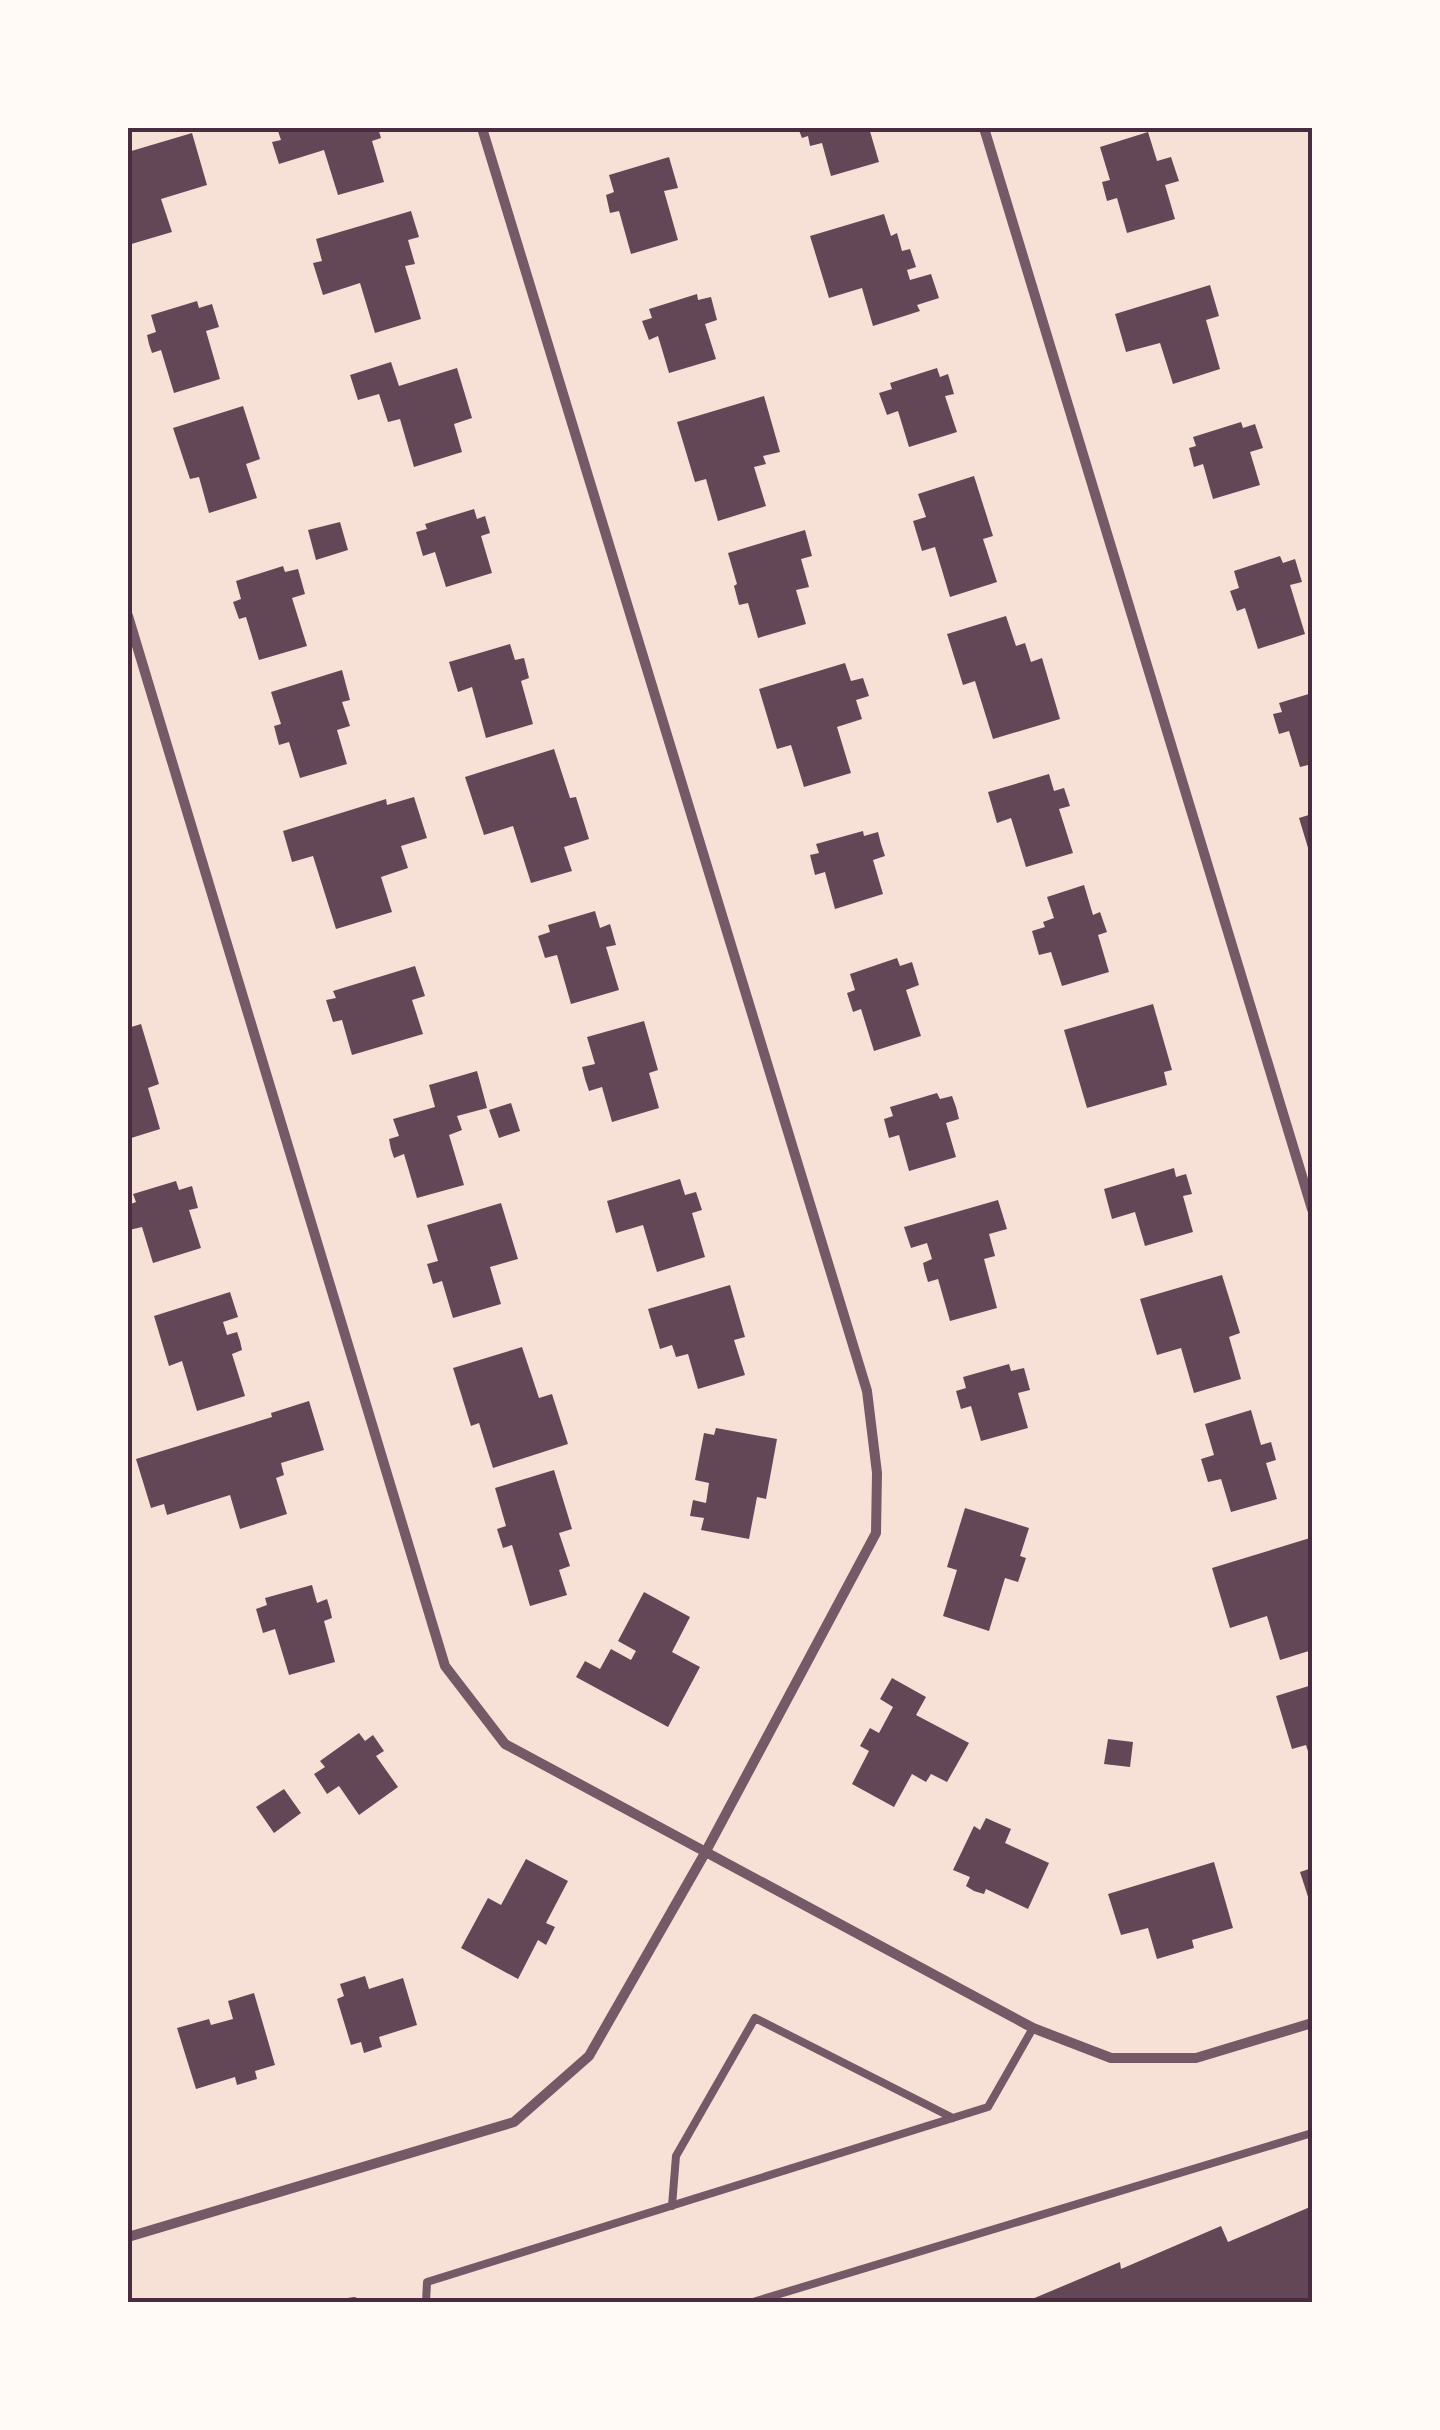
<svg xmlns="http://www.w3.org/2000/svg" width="1440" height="2430" viewBox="0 0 1440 2430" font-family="Rubik,sans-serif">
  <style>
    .building { fill: #644757 }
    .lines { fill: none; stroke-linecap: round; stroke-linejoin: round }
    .service { stroke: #755966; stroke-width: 8 }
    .minor { stroke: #755966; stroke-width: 10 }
    .neatline { fill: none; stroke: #4a2c40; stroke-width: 4 }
  </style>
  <rect width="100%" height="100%" fill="#f7e1d7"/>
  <!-- building -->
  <path class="building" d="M277,128H378L381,138L372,141L384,182L338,195L324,150L279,164L272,142L281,140Z
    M798,128H869L879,162L831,176L822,143L810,146L808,136L802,138Z
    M1148,132L1157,161L1171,157L1179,181L1165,185L1175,219L1127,233L1117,198L1107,201L1102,182L1110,180L1100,147Z
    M192,133L207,185L161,199L172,232L128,245V152Z
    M669,157L678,188L664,191L678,240L631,254L619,211L610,213L606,195L614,192L609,175Z
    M411,211L419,237L408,240L415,264L405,266L421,319L375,333L360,283L323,295L313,263L322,261L316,239Z
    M884,214L891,236L897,233L902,251L910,249L916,267L907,270L910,280L931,274L939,298L917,305L920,311L873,326L862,288L829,298L810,236Z
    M1210,285L1219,316L1206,320L1220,369L1173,384L1160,343L1126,352L1115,314Z
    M697,294L698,300L711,297L717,320L705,324L716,359L669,373L658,336L649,340L642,321L652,318L649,309Z
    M197,301L199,308L212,304L219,327L206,331L220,379L174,393L161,350L152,353L149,344L147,335L156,332L151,315Z
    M391,362L399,386L457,368L472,418L454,424L462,452L414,467L400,419L388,422L379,394L358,400L350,375Z
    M937,368L940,377L948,374L954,394L945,396L957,432L909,447L898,411L887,415L879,393L892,389L890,383Z
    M764,396L780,452L763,456L766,464L754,467L766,506L718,521L706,479L695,482L677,422Z
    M243,406L260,459L246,464L257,498L209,513L199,477L190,479L173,428Z
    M1241,422L1243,428L1255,424L1263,448L1250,452L1260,485L1213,499L1203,464L1194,467L1189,448L1196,446L1193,437Z
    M974,476L993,536L983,539L997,582L950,597L935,547L922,551L913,521L926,517L918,494Z
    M474,509L477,519L485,516L490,533L481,536L492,573L446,587L435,552L423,556L416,532L427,529L425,524Z
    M340,522L348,550L316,560L308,530Z
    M805,530L812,556L801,559L809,587L796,590L806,624L758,638L748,603L739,605L734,586L737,584L728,553Z
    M1280,556L1283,563L1295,559L1302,582L1290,585L1305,634L1258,649L1245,608L1237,611L1230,591L1239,588L1234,571Z
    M283,566L285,572L298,569L305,594L292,598L307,646L259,660L246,617L239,619L233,602L241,599L236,581Z
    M1006,616L1016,646L1025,643L1031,662L1042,658L1060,719L993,739L975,681L963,685L947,634Z
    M510,644L515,660L524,658L529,678L521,681L533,724L486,738L472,687L458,692L449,662Z
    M845,663L851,681L863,678L869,696L856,700L862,719L837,727L851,773L804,787L791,745L777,749L759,689Z
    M342,670L350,700L342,702L350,726L337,730L347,764L300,778L289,742L279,745L274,726L281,724L271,692Z
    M1312,693V764L1300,767L1289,731L1279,734L1273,714L1282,712L1279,703Z
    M554,749L570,798L576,797L589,839L564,847L572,871L531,883L513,826L484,835L465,777Z
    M1049,774L1054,791L1064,788L1070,806L1059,809L1073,853L1026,867L1011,818L997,823L988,792Z
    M414,797L427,838L401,846L408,868L381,877L392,912L336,929L313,856L292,862L283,831L386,799L387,805Z
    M1312,814V861L1299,818Z
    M863,831L864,836L878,832L881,844L885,856L873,860L883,894L835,909L825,872L815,875L810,855L819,853L816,844Z
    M1084,885L1093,915L1100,912L1107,932L1098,935L1109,972L1062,986L1051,952L1039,955L1032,931L1045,927L1043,922L1054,918L1047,897Z
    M595,911L600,928L610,924L616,945L606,947L619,990L571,1004L557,955L545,958L538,936L550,932L548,925Z
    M897,958L900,966L912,962L919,985L906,990L921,1036L874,1051L861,1009L853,1012L847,993L855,990L850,974Z
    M415,966L425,996L412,1000L423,1034L352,1055L342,1020L333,1022L326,1000L336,998L333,991Z
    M1153,1004L1172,1070L1164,1072L1167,1085L1087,1108L1064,1030Z
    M644,1021L658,1070L649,1073L659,1108L612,1122L602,1087L589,1091L585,1079L582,1067L595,1064L587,1037Z
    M141,1024L159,1084L148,1088L160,1129L128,1139V1028Z
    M477,1071L487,1108L457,1116L462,1130L449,1135L464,1185L417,1198L404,1154L394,1158L391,1149L389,1139L399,1136L393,1119L435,1107L429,1085Z
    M937,1093L940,1099L952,1096L956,1107L959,1119L946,1123L956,1157L909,1171L899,1135L889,1138L884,1119L893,1116L890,1107Z
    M511,1103L520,1131L499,1138L489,1110Z
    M1174,1168L1176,1177L1186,1174L1192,1194L1183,1196L1193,1232L1145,1246L1135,1212L1112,1219L1104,1189Z
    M680,1179L685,1195L696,1192L702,1210L692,1213L705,1257L657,1272L643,1225L616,1233L607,1201Z
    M176,1181L179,1190L192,1186L198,1208L189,1210L201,1248L153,1263L142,1227L129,1230L128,1205L136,1202L133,1194Z
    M998,1200L1007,1229L989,1234L995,1256L984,1259L997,1308L950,1321L938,1279L928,1282L925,1272L923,1263L932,1259L927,1243L911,1248L904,1227Z
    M501,1203L518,1259L490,1267L501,1304L453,1318L442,1281L433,1284L427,1264L438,1261L427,1225Z
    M1222,1275L1240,1333L1229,1337L1241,1379L1194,1393L1181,1348L1157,1355L1140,1299Z
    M730,1285L745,1337L734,1340L745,1375L698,1389L688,1354L676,1357L672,1345L660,1349L648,1309Z
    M230,1292L238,1317L223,1322L227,1335L237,1332L240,1341L242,1350L232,1354L245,1396L197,1411L182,1361L169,1366L154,1316Z
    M522,1347L539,1398L552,1394L568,1444L493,1468L479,1423L471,1426L453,1368Z
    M1009,1364L1011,1371L1024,1368L1030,1390L1018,1393L1028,1428L981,1441L971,1406L961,1409L956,1391L966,1388L963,1377Z
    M309,1401L324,1450L281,1463L284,1475L276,1478L287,1514L240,1529L230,1495L167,1515L164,1504L151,1508L136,1459L272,1417L271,1413Z
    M1251,1410L1261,1445L1271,1442L1276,1460L1266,1463L1277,1499L1231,1512L1221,1479L1208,1482L1201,1459L1214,1455L1205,1424Z
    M716,1428L777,1439L766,1499L757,1497L749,1539L701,1530L704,1518L690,1516L693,1500L706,1503L709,1483L695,1480L704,1433L714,1435Z
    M554,1470L572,1529L559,1533L570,1566L559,1570L567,1595L530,1606L512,1545L503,1548L497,1529L506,1526L495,1488Z
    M965,1508L1029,1528L1020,1556L1026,1558L1018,1582L1005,1578L989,1631L943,1616L957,1570L947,1567Z
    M1310,1538L1312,1547V1650L1280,1660L1267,1616L1230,1628L1212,1568Z
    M312,1585L317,1603L327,1599L330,1609L332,1618L324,1621L335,1662L289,1675L275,1629L263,1633L256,1609L267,1605L265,1598Z
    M644,1592L690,1617L672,1652L700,1667L668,1727L576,1677L585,1661L600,1669L611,1649L631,1660L636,1651L618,1641Z
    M892,1678L926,1697L916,1715L969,1743L947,1782L931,1774L926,1782L912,1774L894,1807L852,1784L869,1751L860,1746L870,1728L879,1733L893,1707L880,1699Z
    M1312,1685V1764L1306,1745L1292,1749L1276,1696Z
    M359,1733L365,1741L373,1735L384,1751L376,1756L398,1787L359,1815L339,1786L327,1794L314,1774L325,1767L320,1761Z
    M1108,1739L1133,1742L1130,1767L1104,1764Z
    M284,1789L301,1813L274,1833L256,1807Z
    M986,1818L1011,1829L1005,1843L1049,1863L1028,1909L986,1889L984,1894L974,1891L966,1886L970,1877L953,1870L974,1826L980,1830Z
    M526,1859L568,1881L546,1923L555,1927L546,1945L538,1940L518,1979L461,1948L488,1898L501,1905Z
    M1214,1862L1233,1928L1192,1940L1194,1948L1157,1959L1148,1928L1121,1935L1108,1894Z
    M1312,1868V1909L1300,1872Z
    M365,1976L369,1989L403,1978L417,2025L379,2037L382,2047L364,2053L361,2042L351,2045L337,1999L344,1996L340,1984Z
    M254,1993L275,2065L255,2071L257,2079L237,2085L235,2077L196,2089L177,2028L209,2019L211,2025L233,2019L228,2001Z
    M1310,2207L1312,2213V2302H1025L1120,2262L1121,2269L1221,2226L1228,2242Z"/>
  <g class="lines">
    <!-- service -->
    <path class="service" d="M672,2206L676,2156L755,2018L953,2118
      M348,2302L354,2301V2302
      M426,2302L427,2282L988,2107L1033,2028
      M753,2302L1312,2133"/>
    <!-- minor -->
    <path class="minor" d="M984,128L1312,1209
      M128,616L445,1666L505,1744L1033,2028L1111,2058H1196L1312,2023
      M128,2237L514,2122L589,2056L705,1853L876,1533L877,1473L867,1391L482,128"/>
  </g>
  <!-- border -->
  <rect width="1440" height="2430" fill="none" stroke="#fffaf5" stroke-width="260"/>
  <rect x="130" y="130" width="1180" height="2170" class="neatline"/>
</svg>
